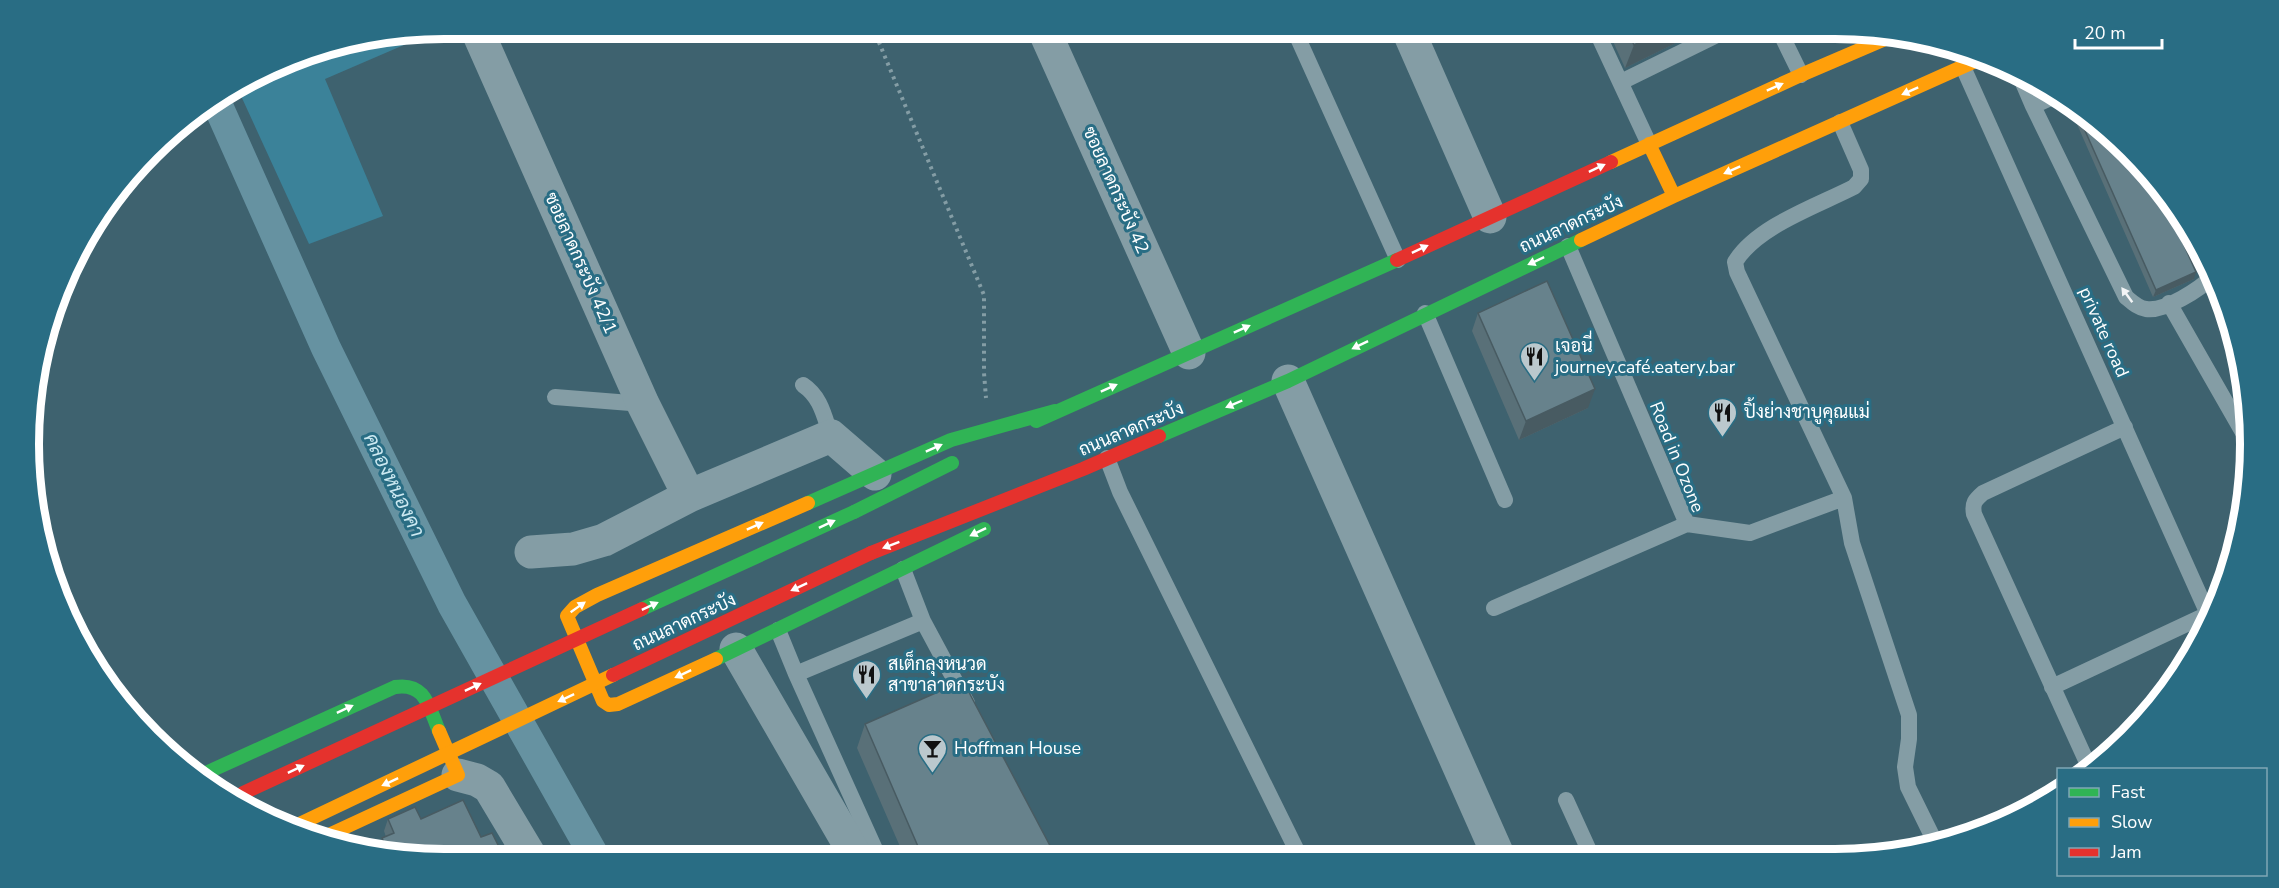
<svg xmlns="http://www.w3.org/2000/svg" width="2279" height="888" viewBox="0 0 2279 888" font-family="'Nunito Sans',Sarabun,sans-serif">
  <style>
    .green { fill: #3b8299 }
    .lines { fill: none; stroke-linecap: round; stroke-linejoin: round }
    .canal { stroke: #6692a1; stroke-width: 30 }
    .path { stroke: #849da5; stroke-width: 4; stroke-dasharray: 3 4.5; stroke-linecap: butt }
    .lane { stroke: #849da5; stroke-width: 16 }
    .street { stroke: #849da5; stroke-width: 33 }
    .fast { stroke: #30b455; stroke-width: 14 }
    .slow { stroke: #ff9f0a; stroke-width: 14 }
    .jam { stroke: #e5322d; stroke-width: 14 }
    .fast-bridge { stroke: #30b455; stroke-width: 14 }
    .slow-bridge { stroke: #ff9f0a; stroke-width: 14 }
    .jam-bridge { stroke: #e5322d; stroke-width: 14 }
    .wall { fill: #597078 }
    .shaded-wall { fill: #485b62 }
    .building { fill: #67828c; stroke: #485b62; stroke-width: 1.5 }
    .oneway { fill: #fff }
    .oneway2 { fill: #f3f5f6 }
    .labels { text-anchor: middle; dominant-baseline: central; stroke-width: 6; stroke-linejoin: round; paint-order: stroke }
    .street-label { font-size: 18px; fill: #fff; stroke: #296d84 }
    .poi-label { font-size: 18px; fill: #fff; stroke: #296d84; text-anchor: start }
    .water-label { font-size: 20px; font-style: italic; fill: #cce9f1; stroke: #296d84 }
    .rim { fill: none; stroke: #fff; stroke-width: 8 }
  </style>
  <rect width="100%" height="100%" fill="#3e626f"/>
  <!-- green -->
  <path class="green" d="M441,29L325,79L383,216L309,244L236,85L310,51Z"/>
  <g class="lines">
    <!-- canal -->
    <path class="canal" d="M215,99L326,348L452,604L596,859"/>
    <!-- path -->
    <path class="path" d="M873,28L984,295V373L986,398"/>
    <!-- lane -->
    <path class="lane" d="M1595,28L1649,144
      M1778,28L1801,75
      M1297,36L1398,260
      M1963,67L2208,614
      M2018,71L2033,106L2126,297C2132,302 2138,308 2146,309C2165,312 2200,289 2213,276
      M1621,82L1731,28
      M2033,106L2057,95
      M1840,122L1861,170V179L1854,187C1817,206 1757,226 1735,262L1737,272L1844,498L1852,543L1909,715V739L1905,767L1908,787L1935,842
      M2169,303L2249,443
      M1425,313L1505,500
      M803,385C821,397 824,416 831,436
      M555,397L643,404
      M1107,458L1120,492L1300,857
      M1687,524L1750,533L1844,498
      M903,569L923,621L967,703
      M1494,608L1687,524L1568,246
      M778,630L796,674L879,858
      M796,674L923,621
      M2052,687L2208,614
      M2090,769L1974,514C1972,503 1975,500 1983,493L2125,427
      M1566,800L1592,857"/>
    <!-- street -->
    <path class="street" d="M476,28L643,404L689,496
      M1043,28L1189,353
      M1407,28L1490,217
      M1288,381L1499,857
      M531,552L573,549L604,540L689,496L831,436L875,474
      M736,649L857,858
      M458,775L477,780L489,787L532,859"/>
    <!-- fast -->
    <path class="fast" d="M1036,421L1397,260
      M1159,436L1288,381L1581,240
      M808,503L951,440L1055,411
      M854,512L952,463
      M716,659L984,529
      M197,777L395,687C426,682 429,708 439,731"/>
    <!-- slow -->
    <path class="slow" d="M1649,144L1674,196
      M1611,162L1801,75L1892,36
      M1581,240L1674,196L1982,58
      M716,659L618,704L609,705L603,701L567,616L575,607L597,595L808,503
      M320,839L458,775L439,731"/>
    <!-- jam -->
    <path class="jam" d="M1397,260L1611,162
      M871,553L1083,469L1159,436"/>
    <!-- fast-bridge -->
    <path class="fast-bridge" d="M642,609L854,512"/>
    <!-- slow-bridge -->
    <path class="slow-bridge" d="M291,828L613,675"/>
    <!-- jam-bridge -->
    <path class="jam-bridge" d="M613,675L871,553
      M243,793L642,609"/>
  </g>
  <!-- wall -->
  <path class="wall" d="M1607,28H1706L1625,68Z
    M2070,103L2088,115L2194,279L2153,297L2069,106Z
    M1478,313L1588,408L1519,440L1472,331Z
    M865,724L1056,857V858H905L857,748Z
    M388,819H421L444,860L378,851L382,838L386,837L384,831Z"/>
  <!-- shaded-wall -->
  <path class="shaded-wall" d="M1667,28H1706L1625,68L1634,45Z
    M2196,272L2194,279L2153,297L2156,290Z
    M1595,389L1588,408L1519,440L1526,421Z"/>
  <!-- building -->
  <path class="building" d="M1626,28H1667L1634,45Z
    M2074,106L2088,115L2148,170L2156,182L2196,272L2156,290Z
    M1547,281L1595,389L1526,421L1478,313Z
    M963,681L1056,857L923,858L865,724Z
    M463,800L481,837L492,833L505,859L444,860L388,852L382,838L394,833L388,819L415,807L421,819Z"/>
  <!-- one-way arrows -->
  <defs><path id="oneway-solid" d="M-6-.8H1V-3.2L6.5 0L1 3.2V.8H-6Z" transform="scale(1.5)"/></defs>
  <g class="oneway">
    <use href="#oneway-solid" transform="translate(1775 87) rotate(-24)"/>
    <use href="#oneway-solid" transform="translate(1910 91) rotate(156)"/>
    <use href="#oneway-solid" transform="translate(1597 168) rotate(-25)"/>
    <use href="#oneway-solid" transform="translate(1732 170) rotate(156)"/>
    <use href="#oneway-solid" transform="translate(1420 249) rotate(-25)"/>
    <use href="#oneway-solid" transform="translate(1536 261) rotate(155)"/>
    <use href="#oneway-solid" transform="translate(1242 329) rotate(-24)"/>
    <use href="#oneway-solid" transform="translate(1360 345) rotate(154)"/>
    <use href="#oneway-solid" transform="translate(1109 388) rotate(-24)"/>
    <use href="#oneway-solid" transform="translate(1234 404) rotate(157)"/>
    <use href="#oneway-solid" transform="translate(934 448) rotate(-24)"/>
    <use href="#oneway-solid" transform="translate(827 524) rotate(-25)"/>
    <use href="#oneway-solid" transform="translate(755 526) rotate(-24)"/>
    <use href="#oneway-solid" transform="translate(978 532) rotate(154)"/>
    <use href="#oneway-solid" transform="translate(891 545) rotate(159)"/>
    <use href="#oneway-solid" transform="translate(799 587) rotate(155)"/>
    <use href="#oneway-solid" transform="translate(650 606) rotate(-25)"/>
    <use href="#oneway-solid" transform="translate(578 607) rotate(-35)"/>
    <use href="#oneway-solid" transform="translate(683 674) rotate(155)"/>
    <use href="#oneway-solid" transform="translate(473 687) rotate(-25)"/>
    <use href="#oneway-solid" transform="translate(566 698) rotate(155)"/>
    <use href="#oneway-solid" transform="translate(345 709) rotate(-25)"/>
    <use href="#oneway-solid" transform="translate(296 769) rotate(-25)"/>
    <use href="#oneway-solid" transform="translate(390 782) rotate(155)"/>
  </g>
  <use class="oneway2" href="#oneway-solid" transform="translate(2127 295) rotate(-126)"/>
  <!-- icons -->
  <defs>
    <symbol id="restaurant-pin" viewBox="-11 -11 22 30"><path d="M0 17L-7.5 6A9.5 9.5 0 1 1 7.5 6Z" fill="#bbc8cd" stroke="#296d84"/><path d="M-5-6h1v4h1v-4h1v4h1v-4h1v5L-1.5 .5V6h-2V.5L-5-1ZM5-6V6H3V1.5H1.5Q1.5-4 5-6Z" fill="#111"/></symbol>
    <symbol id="bar-pin" viewBox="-11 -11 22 30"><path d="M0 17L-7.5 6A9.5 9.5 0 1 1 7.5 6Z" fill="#bbc8cd" stroke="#296d84"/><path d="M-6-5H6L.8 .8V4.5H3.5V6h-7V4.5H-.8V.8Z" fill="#111"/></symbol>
  </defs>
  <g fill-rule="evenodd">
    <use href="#restaurant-pin" x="1518" y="340" width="33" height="45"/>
    <use href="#restaurant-pin" x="1706" y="396" width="33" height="45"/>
    <use href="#restaurant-pin" x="850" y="658" width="33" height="45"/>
    <use href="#bar-pin" x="916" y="732" width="33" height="45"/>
  </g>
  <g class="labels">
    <!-- street labels -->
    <g class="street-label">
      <text transform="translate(1116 190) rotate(66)">ซอยลาดกระบัง 42</text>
      <text transform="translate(1571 224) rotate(-25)">ถนนลาดกระบัง</text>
      <text transform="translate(581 263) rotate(66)">ซอยลาดกระบัง 42/1</text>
      <text transform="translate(2104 332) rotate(66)">private road</text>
      <text transform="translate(1131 429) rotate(-23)">ถนนลาดกระบัง</text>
      <text transform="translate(1677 457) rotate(68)">Road in Ozone</text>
      <text transform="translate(684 622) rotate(-25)">ถนนลาดกระบัง</text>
    </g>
    <!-- poi labels -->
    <g class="poi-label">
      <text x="1555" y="346">เจอนี่<tspan x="1555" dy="21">journey.café.eatery.bar</tspan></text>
      <text x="1744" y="412">ปิ้งย่างชาบูคุณแม่</text>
      <text x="888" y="664">สเต็กลุงหนวด<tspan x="888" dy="21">สาขาลาดกระบัง</tspan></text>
      <text x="954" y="748">Hoffman House</text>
    </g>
    <!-- water labels -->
    <g class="water-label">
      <text transform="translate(394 485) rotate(64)">คลองหนองคา</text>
    </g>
  </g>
  <!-- crop -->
  <path d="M0 0H2279V888H0ZM444 39H1835A405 405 0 0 1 2240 444V444A405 405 0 0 1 1835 849H444A405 405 0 0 1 39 444V444A405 405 0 0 1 444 39Z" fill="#296d84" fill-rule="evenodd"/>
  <path class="rim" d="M444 39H1835A405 405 0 0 1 2240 444V444A405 405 0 0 1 1835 849H444A405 405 0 0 1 39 444V444A405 405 0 0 1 444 39Z"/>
  <!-- legend -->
  <rect x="2057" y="768" width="210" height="108" fill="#296d84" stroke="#7fa7b5" stroke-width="1.5"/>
  <rect x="2069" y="788" width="30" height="9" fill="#30b455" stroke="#7fa7b5" stroke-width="1.5"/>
  <text x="2111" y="798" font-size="18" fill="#ffffff">Fast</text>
  <rect x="2069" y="818" width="30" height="9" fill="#ff9f0a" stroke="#7fa7b5" stroke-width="1.5"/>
  <text x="2111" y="828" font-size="18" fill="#ffffff">Slow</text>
  <rect x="2069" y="848" width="30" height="9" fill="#e5322d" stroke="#7fa7b5" stroke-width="1.5"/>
  <text x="2111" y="858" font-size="18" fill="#ffffff">Jam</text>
  <!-- scale -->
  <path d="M2075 39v9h87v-9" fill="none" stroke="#ffffff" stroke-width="3"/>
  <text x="2084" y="39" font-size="18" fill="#ffffff" stroke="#296d84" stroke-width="4.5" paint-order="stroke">20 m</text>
</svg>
